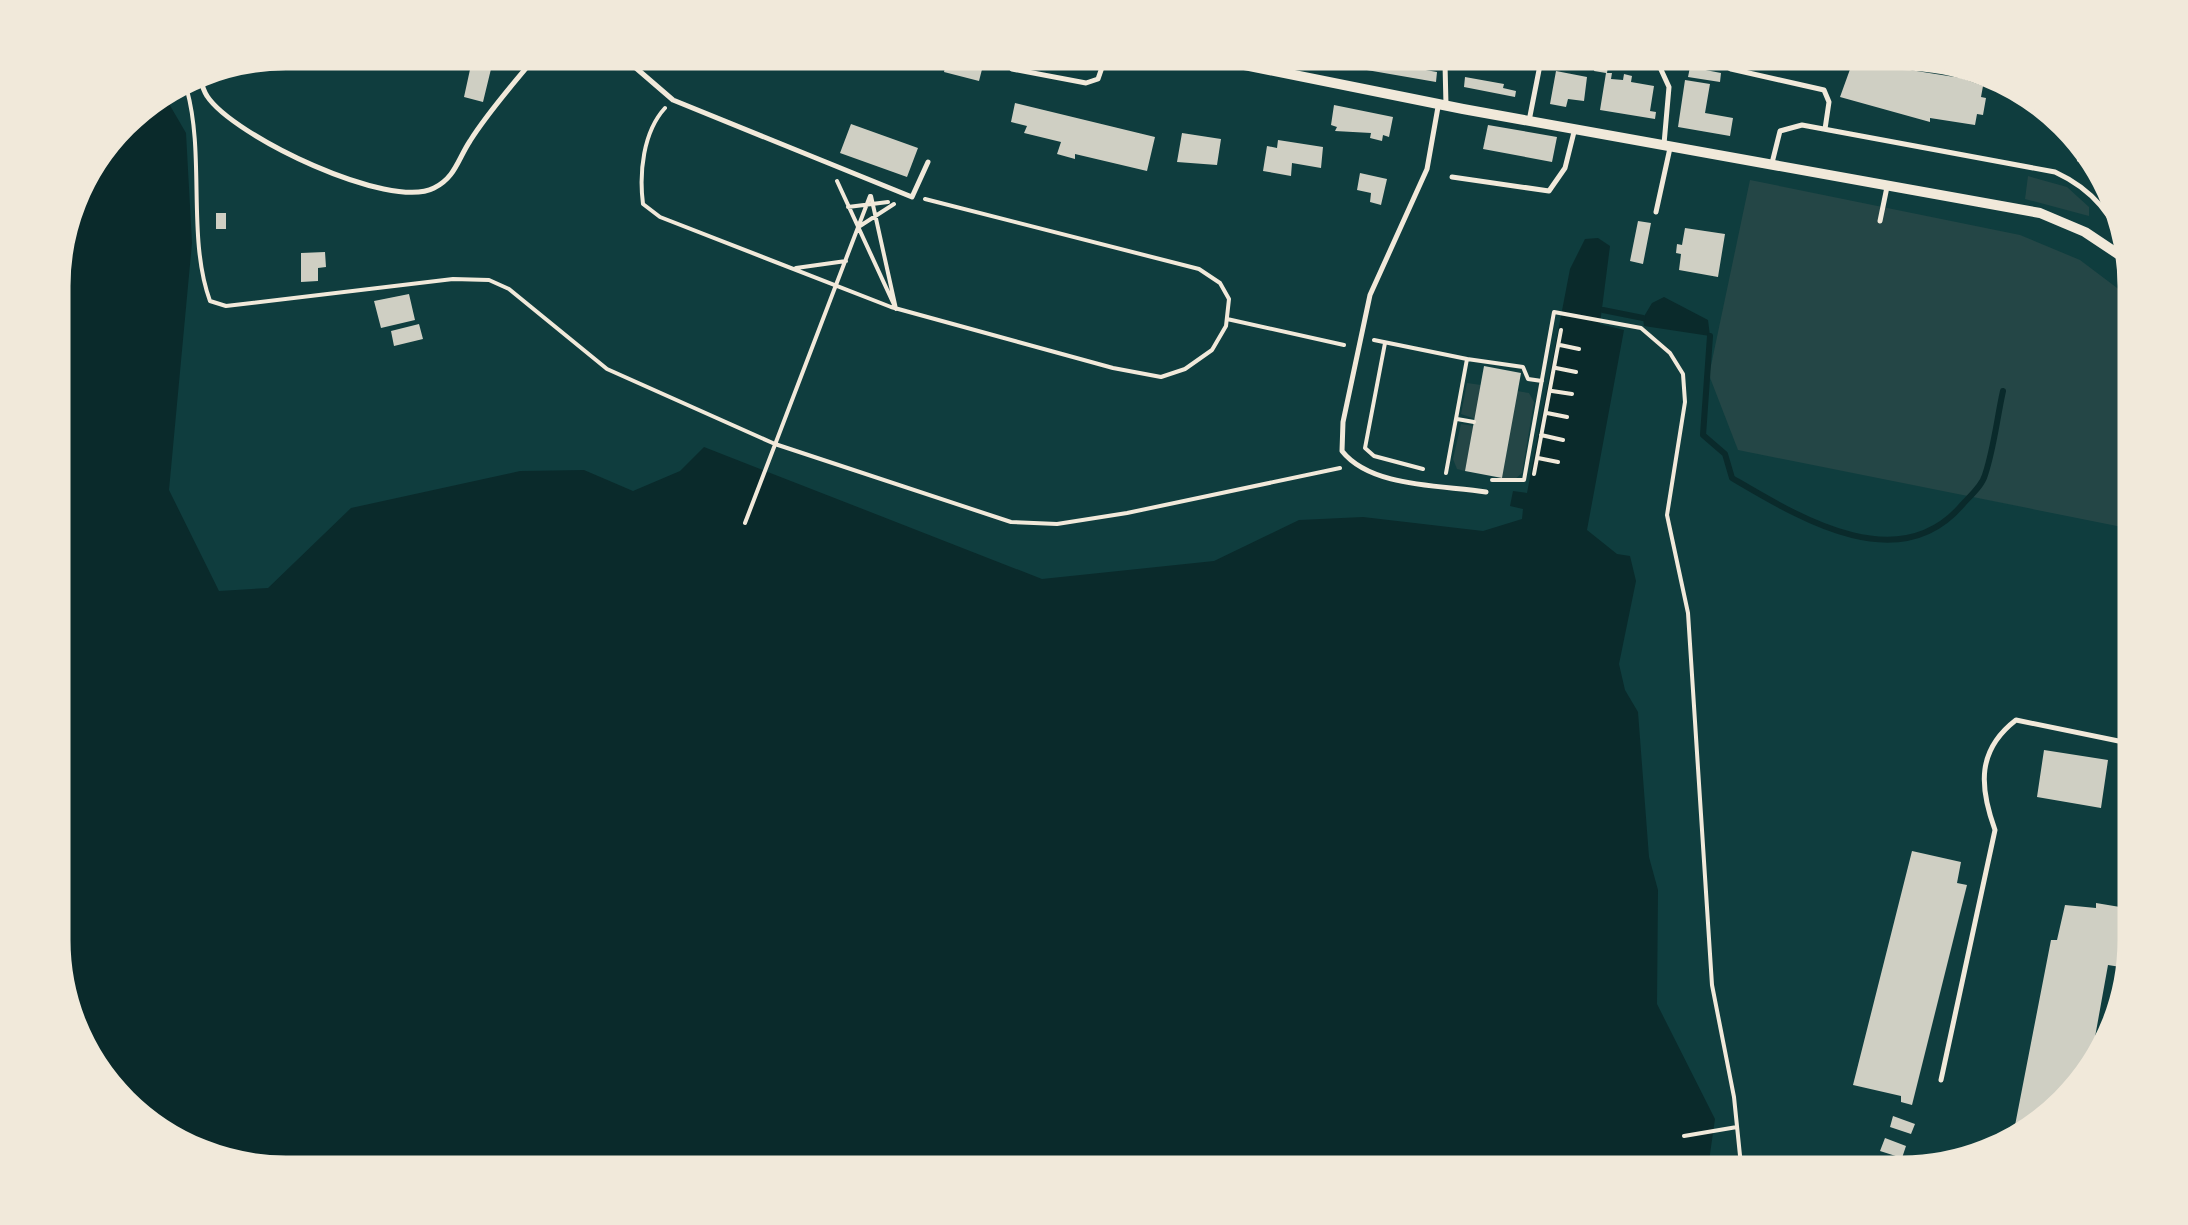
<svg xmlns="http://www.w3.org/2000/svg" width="2188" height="1225" viewBox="0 0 2188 1225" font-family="'Exo 2',sans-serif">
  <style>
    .green { fill: #244646 }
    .water { fill: #0a2a2b }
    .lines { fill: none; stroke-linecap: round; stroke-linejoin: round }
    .stream { stroke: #0a2a2b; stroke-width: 6 }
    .building { fill: #cfcfc3 }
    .path { stroke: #f1e9da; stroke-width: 4 }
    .service { stroke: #f1e9da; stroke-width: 5 }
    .minor { stroke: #f1e9da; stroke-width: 10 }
    .rim { fill: none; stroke: #f1e9da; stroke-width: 5 }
  </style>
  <rect width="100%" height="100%" fill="#0f3d3e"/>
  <!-- green -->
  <path class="green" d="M2028,176L2067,187L2089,207V216L2025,199Z
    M1750,180L2020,235L2080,260L2137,303V530L1738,450L1709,375Z
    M1467,383L1481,385L1475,419L1461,414Z
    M1517,391L1529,393L1534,402L1522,473L1514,480L1502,478Z
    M1461,424L1474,426L1465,471L1457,469L1453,459Z"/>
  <!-- water -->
  <path class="water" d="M161,90L186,133L192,243L169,490L219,591L268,588L351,508L520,471L584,470L633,491L680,471L704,447L1042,579L1214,561L1299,520L1363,517L1483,531L1522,519L1523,509L1510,506L1513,491L1527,493L1570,269L1585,239L1598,238L1610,246L1600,324L1624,330L1587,530L1617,554L1630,556L1636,581L1619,664L1625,690L1638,712L1649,857L1658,890L1657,1004L1715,1119L1707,1175H285L168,1144L89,1070L52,970V255L75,181L130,109Z
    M1664,297L1708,320L1710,336L1644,326L1643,318L1652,303Z"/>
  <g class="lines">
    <!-- stream -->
    <path class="stream" d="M1603,310L1643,318
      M1710,336L1703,435L1725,454L1732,478C1797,516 1898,580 1962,505C1970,496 1982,486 1985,475C1994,448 1997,418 2003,391"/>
  </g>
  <!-- building -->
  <path class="building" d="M949,50H987L979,81L944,72Z
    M1302,50L1337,53L1336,57L1347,62L1346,67L1301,57Z
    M1598,50H1628L1627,56L1610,54L1607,73H1612L1611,79L1623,80L1624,74L1632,76L1631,82L1654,86L1650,111L1656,112L1655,119L1600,110L1606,73L1594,71Z
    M1755,50H1780L1778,66L1753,63Z
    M1363,59L1437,72L1436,82L1361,69Z
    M1853,61L1961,78L1983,86L1981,97L1986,98L1983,115L1977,114L1975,125L1930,118V122L1840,97Z
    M471,65L491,69L483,102L464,97Z
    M1690,67L1721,73L1720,82L1688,77Z
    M1556,71L1587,77L1584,101L1568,99L1566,107L1550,104Z
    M1465,77L1504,84L1503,88L1516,91L1515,97L1464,87Z
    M1685,80L1710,84L1705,113L1733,118L1730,136L1678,127Z
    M2040,100L2048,108L2063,122L2037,117Z
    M1015,103L1155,137L1147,171L1075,154V159L1057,154L1061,142L1024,133L1027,126L1011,122Z
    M1334,105L1393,117L1389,137L1383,135L1382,141L1370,138L1371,133L1335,131L1337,127L1331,125Z
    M851,124L918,148L907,177L840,153Z
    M1488,125L1557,137L1552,162L1483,149Z
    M1182,133L1221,139L1217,165L1177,162Z
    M1278,140L1323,147L1321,168L1292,163L1291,176L1263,171L1267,146L1277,148Z
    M1360,173L1387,179L1381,205L1370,202L1371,193L1357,190Z
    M216,213H226V229H216Z
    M1638,221L1651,223L1643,264L1630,261Z
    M1685,228L1725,234L1718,277L1679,270L1681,254L1676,253L1677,244L1682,245Z
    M325,252L326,267L318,268V281L301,282V253Z
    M409,294L415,320L381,328L374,301Z
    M419,324L423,339L394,346L391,331Z
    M1484,366L1521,373L1502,478L1465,471Z
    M2044,750L2108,760L2101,808L2037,797Z
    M1912,851L1961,862L1957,883L1967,885L1912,1105L1901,1102V1096L1853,1085Z
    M2096,903L2138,910L2133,969L2108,965L2088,1076L2021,1143L2011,1146L2051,940H2057L2065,905L2096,908Z
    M1893,1116L1915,1124L1911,1134L1890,1127Z
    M1885,1138L1906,1146L1902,1158L1880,1151Z"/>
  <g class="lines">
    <!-- path -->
    <path class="path" d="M187,90C205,156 187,238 210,301L226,306L453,279L489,280L509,289L607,369L775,444L1011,522L1057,524L1127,513L1340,468
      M665,108C643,132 639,173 643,204L660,217L891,307L1113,368L1161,377L1185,369L1212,350L1226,326L1229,299L1220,283L1199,269L925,199
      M2079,160L2088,145
      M837,181L896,309L871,196
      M848,207L888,202
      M860,226L894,204
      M796,268L846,261
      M1227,319L1344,345
      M1374,340L1467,359L1446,473
      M1385,343L1365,448L1374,456L1423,469
      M1560,345L1579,349
      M1467,359L1523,367L1528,379L1542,381
      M1556,368L1576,372
      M1552,391L1572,394
      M1547,413L1567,417
      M1457,419L1474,422
      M1541,435L1563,440
      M1538,458L1558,462
      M1534,474L1561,330
      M1492,480H1524L1554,312L1641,328L1670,353L1683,374L1685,402L1667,515L1688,613L1712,985L1734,1097L1742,1175
      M745,523L870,196
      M1684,1136L1737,1127"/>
    <!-- service -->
    <path class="service" d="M615,50L673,100L912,197L928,162
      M1434,50L1445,64L1446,105
      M1652,50L1669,87L1664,144
      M1696,50L1731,69L1824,90L1829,102L1825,129
      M197,68C200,76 202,89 207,96C233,136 390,211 434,188C455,178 458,159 470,141C490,109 517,80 541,50
      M1012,69L1086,83L1098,79L1108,50
      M1281,71L1286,50
      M1438,107L1427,169L1370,295L1343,422L1342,451C1371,488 1443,485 1486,492
      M1529,121L1541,60
      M1772,163L1780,131L1802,125L2055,172C2092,189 2116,216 2126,256
      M1452,177L1549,191L1565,168L1574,132
      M1656,212L1670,148
      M1880,221L1887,187
      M1941,1080L1995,830C1979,786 1977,750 2016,720L2138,745"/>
    <!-- minor -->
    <path class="minor" d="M1170,50L1463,109L2040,213L2085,232L2136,266"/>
  </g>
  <!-- crop -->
  <path d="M0 0H2188V1225H0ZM286 68H1902A218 218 0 0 1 2120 286V940A218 218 0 0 1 1902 1158H286A218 218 0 0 1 68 940V286A218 218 0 0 1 286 68Z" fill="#f1e9da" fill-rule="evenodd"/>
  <path class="rim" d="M286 68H1902A218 218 0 0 1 2120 286V940A218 218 0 0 1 1902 1158H286A218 218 0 0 1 68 940V286A218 218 0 0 1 286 68Z"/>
</svg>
